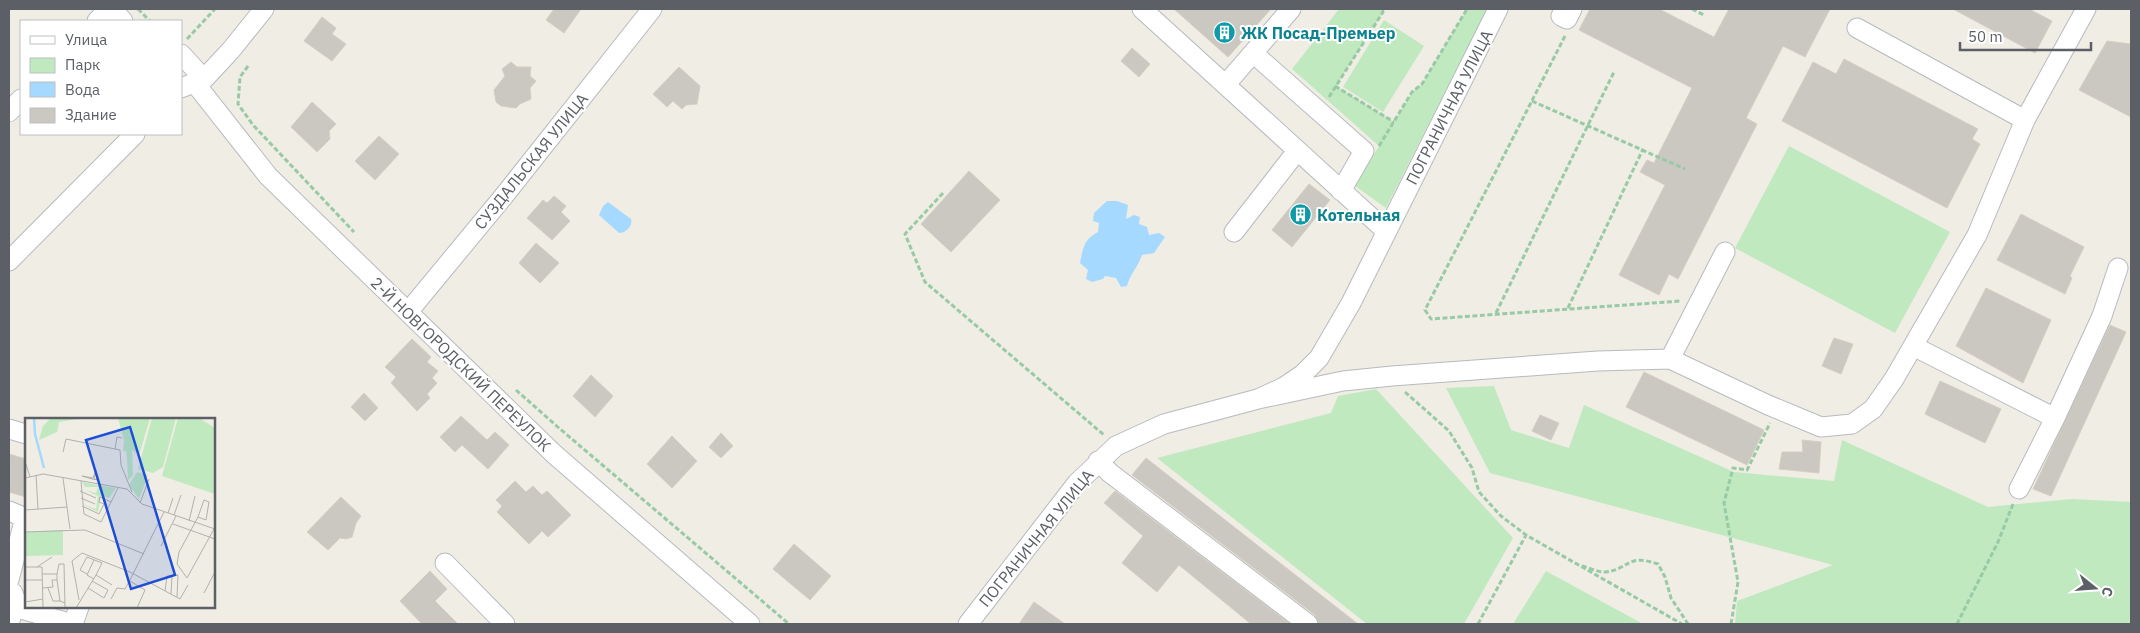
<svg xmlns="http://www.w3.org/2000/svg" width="2140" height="633" viewBox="0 0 2140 633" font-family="'IBM Plex Sans',sans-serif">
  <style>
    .green { fill: #c0e9bf }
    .water { fill: #a5d9ff }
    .building { fill: #cbc7c1; stroke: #d5cfc2 }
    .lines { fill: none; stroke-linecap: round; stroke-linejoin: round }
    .minor-casing { stroke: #b7babf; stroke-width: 21 }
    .path { stroke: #97caa5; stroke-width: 3; stroke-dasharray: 5 2.5; stroke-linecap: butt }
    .minor { stroke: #fff; stroke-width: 19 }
    .labels { text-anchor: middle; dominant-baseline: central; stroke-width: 4; stroke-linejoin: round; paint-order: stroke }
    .culture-label { font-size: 16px; font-weight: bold; fill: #0d838f; stroke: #fff; text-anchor: start }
    .street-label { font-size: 16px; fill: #5c6066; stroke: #fff }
    .inset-river { fill: none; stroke: #a5d9ff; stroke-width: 2.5 }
    .inset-road { fill: none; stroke: #b1b1ae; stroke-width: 1 }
    .view { fill: #1d4ed8; fill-opacity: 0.15; stroke: #1d4ed8; stroke-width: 2.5 }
    .inset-edge { fill: none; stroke: #5c6066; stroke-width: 2.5 }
  </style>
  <rect width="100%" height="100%" fill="#f0ede4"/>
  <!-- green -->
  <path class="green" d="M1339,9H1381L1383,12L1336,86L1394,122L1412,92L1422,84L1467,9H1487L1386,208L1355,186L1379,146L1292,69Z
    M1384,20L1424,46L1383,112L1343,87Z
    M1789,146L1950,232L1895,333L1735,248Z
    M1494,386L1511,430L1569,448L1584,405L1734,472L1834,481L1842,440L1988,507L2072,499L2131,502V624H1735L1737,601L1833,565L1490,473L1446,388Z
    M1376,389L1513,538L1464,624H1367L1157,458L1331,413L1338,396Z
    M1546,571L1643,624H1513Z"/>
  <!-- water -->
  <path class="water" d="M1107,201H1117L1128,205L1126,219L1134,215L1140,217L1139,224L1147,227L1149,235L1159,233L1165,237L1154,253L1142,255C1138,267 1130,274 1127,286L1121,287L1116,278L1105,276L1103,279L1092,282L1086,279L1088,270L1080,263C1083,248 1084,239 1098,232L1099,223L1093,221L1094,213Z
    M608,202L631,219C633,227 625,233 619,233L599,215L603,206Z"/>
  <!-- building -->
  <path class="building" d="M554,9H581L564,33L546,20Z
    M1174,9H1271L1228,57Z
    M1590,9H1659L1714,37L1729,9H1830L1805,57L1783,46L1746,118L1757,124L1678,279L1669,274L1659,295L1619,275L1665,185L1640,172L1647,160L1654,163L1692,88L1579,30Z
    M1953,9H2029L2052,21L2035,53Z
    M322,17L336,28L332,34L346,44L332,61L304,41Z
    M2107,41L2131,44V117L2079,90Z
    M1132,48L1150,64L1139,77L1121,61Z
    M1844,59L1978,129L1972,139L1980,144L1947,208L1782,121L1813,62L1836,74Z
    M511,62L517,67H531L530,76L536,81L530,88L531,99L520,104L516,108L501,106L496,102L494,90L505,76L502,69Z
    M679,67L700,86L697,104L686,105L682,109L673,101L667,107L653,94Z
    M312,102L336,124L329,131L330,139L317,152L291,127Z
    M379,136L399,154L375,180L355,161Z
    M969,171L1000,200L951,252L921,224Z
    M1309,184L1330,200L1292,247L1272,230Z
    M554,196L566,206L561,212L570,221L552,240L527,218L543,200L547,203Z
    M2021,214L2084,247L2070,276L2072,278L2065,294L1997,260Z
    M536,243L559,263L540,283L519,263Z
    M1986,288L2051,320L2023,383L1956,346Z
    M2110,325L2126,332L2051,496L2033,489Z
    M1834,338L1853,344L1841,374L1822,366Z
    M412,339L431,357L427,362L438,371L432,378L437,383L427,394L430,398L417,411L391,383L396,377L385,367Z
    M1644,372L1764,430L1747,465L1626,407Z
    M591,375L613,396L595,417L573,396Z
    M1940,381L2001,409L1985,443L1925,414Z
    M364,393L378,408L365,421L351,407Z
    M1540,415L1559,423L1551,440L1532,431Z
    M461,416L487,440L495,432L509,445L488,469L462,445L455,452L440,437Z
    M721,433L733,446L721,458L709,447Z
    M672,436L697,461L672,488L647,464Z
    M1802,440L1821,442L1819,473L1779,469L1782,452H1803Z
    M9,454L26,459V497L9,492Z
    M1146,458L1358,624H1319L1315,615L1132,475Z
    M515,481L526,492L533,486L542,495L547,491L571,515L548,537L542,531L529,544L497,512L502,506L496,500Z
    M1115,491L1290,624H1251L1179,565L1157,592L1122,563L1143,536L1104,503Z
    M341,497L361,516L356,523L352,537L346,539L340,538L328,550L307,532Z
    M794,544L831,576L810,600L773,569Z
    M430,571L447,589L435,601L458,624H422L400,601Z
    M1034,602L1065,624H1019Z"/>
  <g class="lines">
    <defs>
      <path id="minor" d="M112,9L123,21
        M1142,9L1386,231
        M1565,9L1561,16L1567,19L1572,9
        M97,21L109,9
        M1857,28L2025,120
        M1253,53L1364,151L1341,191
        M181,54L204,79
        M194,82L268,176L554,454L750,624
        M1226,84L1291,9
        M181,88L204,79L231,50L264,9
        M9,112L21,99
        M1234,232L1297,151
        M9,261L135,134
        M408,312L503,197L652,9
        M1913,346L2055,418L2019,489
        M1670,359L1725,252
        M1258,399L1343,381L1392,376L1598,361L1670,359L1768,405L1821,427L1852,424L1873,409L1894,379L1977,235L2025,120L2086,9
        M2055,418L2102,316L2118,268
        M9,429L26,434
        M1098,461L1110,473L1308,624
        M9,511L21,516L24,521L9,580
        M445,563L505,624
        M9,591L13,593L16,601L9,624
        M14,607L69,623L74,621L79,607
        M968,624L1077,483L1116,446L1164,424L1258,399L1284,387L1303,374L1319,358L1351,303L1498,9"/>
    </defs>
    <!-- minor casing -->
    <use href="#minor" class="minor-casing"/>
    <!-- path -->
    <path class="path" d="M138,9L150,21
      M1692,9L1704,15
      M1565,36L1425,310L1431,319L1681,301
      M187,39L215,9
      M248,66L240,77L238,104L253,125L354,232
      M1335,86L1394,122
      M1329,97L1383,12L1382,9
      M1532,101L1685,169
      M1379,146L1412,92L1422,84L1467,9
      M943,193L905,234L925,282L1104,435
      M1568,308L1643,149
      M1496,313L1614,72
      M516,390L559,428L789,624
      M1405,392L1449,431L1472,468L1479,492L1501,516L1526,535L1682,624
      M1582,566C1589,568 1598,572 1605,572C1629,570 1626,553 1658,564L1665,577L1671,598L1688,624
      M1478,624L1526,535
      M1731,624L1738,582L1724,503L1733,468L1747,470L1770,423
      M1957,624L1998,542L2013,504"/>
    <!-- minor -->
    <use href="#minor" class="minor"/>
  </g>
  <!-- icons -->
  <defs>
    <symbol id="building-disc" viewBox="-11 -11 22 22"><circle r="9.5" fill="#0f9aa8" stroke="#fff"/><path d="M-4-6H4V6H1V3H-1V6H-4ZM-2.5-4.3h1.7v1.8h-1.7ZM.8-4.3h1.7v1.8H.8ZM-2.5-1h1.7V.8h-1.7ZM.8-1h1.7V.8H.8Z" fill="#fff"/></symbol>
  </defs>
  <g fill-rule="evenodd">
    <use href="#building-disc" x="1212" y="20" width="25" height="25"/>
    <use href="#building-disc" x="1288" y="202" width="25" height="25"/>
  </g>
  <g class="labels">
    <!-- culture labels -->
    <g class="culture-label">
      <text x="1241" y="33">ЖК Посад-Премьер</text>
      <text x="1317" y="215">Котельная</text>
    </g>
    <!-- street labels -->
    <g class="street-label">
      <text transform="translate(1449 107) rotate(-63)">ПОГРАНИЧНАЯ УЛИЦА</text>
      <text transform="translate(531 161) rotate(-51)">СУЗДАЛЬСКАЯ УЛИЦА</text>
      <text transform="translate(461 364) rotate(44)">2-Й НОВГОРОДСКИЙ ПЕРЕУЛОК</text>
      <text transform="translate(1036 538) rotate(-51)">ПОГРАНИЧНАЯ УЛИЦА</text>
    </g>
  </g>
  <!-- overview -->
  <g transform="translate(25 418)">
    <rect width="190" height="190" fill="#f0ede4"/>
    <path d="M26,0H58L34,4L32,14L14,22L18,8ZM93,0H125L114,37L107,32L108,57L103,62L102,40L101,33H98L99,22ZM127,0H151L138,49L128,55L113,51ZM153,0H174L190,10V76L137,58ZM112,54L123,57L114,81L104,67ZM57,64L72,67L91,70L84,80L76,77L73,94L57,86L71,91L73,78L60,72L71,75L73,69H60ZM38,112V137L0,138V114Z" fill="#c0e9bf"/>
    <path class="inset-river" d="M9,0L10,16L19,50"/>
    <path class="inset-road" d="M90,31L92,19L97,20M38,34L41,21L95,32L96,47L107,74M0,43L5,59M11,57L13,91M0,60L18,56L102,71L117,86L190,111M38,60L45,111M67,61L74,62L69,61L71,52L68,60L57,58L67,61M56,63L59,96L76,104L93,70M55,73L71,80M56,80L70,86M115,85L124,61M57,88L74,96L79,86L74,84L75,79L86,84M0,92L42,89M143,95L148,80M149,97L156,77M173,99L179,82L184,84L181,102L173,99L154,134L152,146L162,160L189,111M164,103L170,78M148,106L190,121M0,114L60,112L119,136M136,128L151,98M0,149H17L18,190M12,149L27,139M17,156H32L34,146H39L40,190M62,156L55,152L62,139L77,145L71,157M108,156L139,94M69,161L62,157L69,142M0,162H17M32,162L35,183L40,185M105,163L120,172L112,190M18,170L28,169L27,162H32V156M23,170L28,183H35M63,170L79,180L83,172L67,163M140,173L142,158H147M179,175L190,154M146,176L147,157H153L152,179M86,181L92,170L100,171L108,156M54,182L47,143L57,135L105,154L155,181L163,167M0,184L18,181M51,190L71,157L87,167"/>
    <path class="view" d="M105,9L150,157L106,171L61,22Z"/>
    <rect width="190" height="190" class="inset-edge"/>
  </g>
  <!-- border -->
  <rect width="2140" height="633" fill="none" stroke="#5c6066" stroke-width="20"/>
  <!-- legend -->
  <rect x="20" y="20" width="162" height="115" fill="#ffffff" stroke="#bebfc2"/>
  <rect x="30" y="36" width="25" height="8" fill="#ffffff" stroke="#bebfc2"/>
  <text x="65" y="45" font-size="15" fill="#5c6066">Улица</text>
  <rect x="30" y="58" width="25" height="15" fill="#c0e9bf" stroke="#bebfc2"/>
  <text x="65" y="70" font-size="15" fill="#5c6066">Парк</text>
  <rect x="30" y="82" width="25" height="15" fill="#a5d9ff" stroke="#bebfc2"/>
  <text x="65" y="95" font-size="15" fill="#5c6066">Вода</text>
  <rect x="30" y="108" width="25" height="15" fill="#cbc7c1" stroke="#bebfc2"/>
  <text x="65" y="120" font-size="15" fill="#5c6066">Здание</text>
  <!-- north arrow -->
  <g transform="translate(2095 588) rotate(107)" stroke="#ffffff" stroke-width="4" paint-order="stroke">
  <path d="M0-4L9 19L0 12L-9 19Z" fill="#5c6066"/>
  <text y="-8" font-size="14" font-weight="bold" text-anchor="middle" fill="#5c6066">С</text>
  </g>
  <!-- scale -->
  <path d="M1960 42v8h131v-8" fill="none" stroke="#5c6066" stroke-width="2.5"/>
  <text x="1968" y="42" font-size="15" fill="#5c6066" stroke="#ffffff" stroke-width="4" paint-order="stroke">50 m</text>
</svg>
